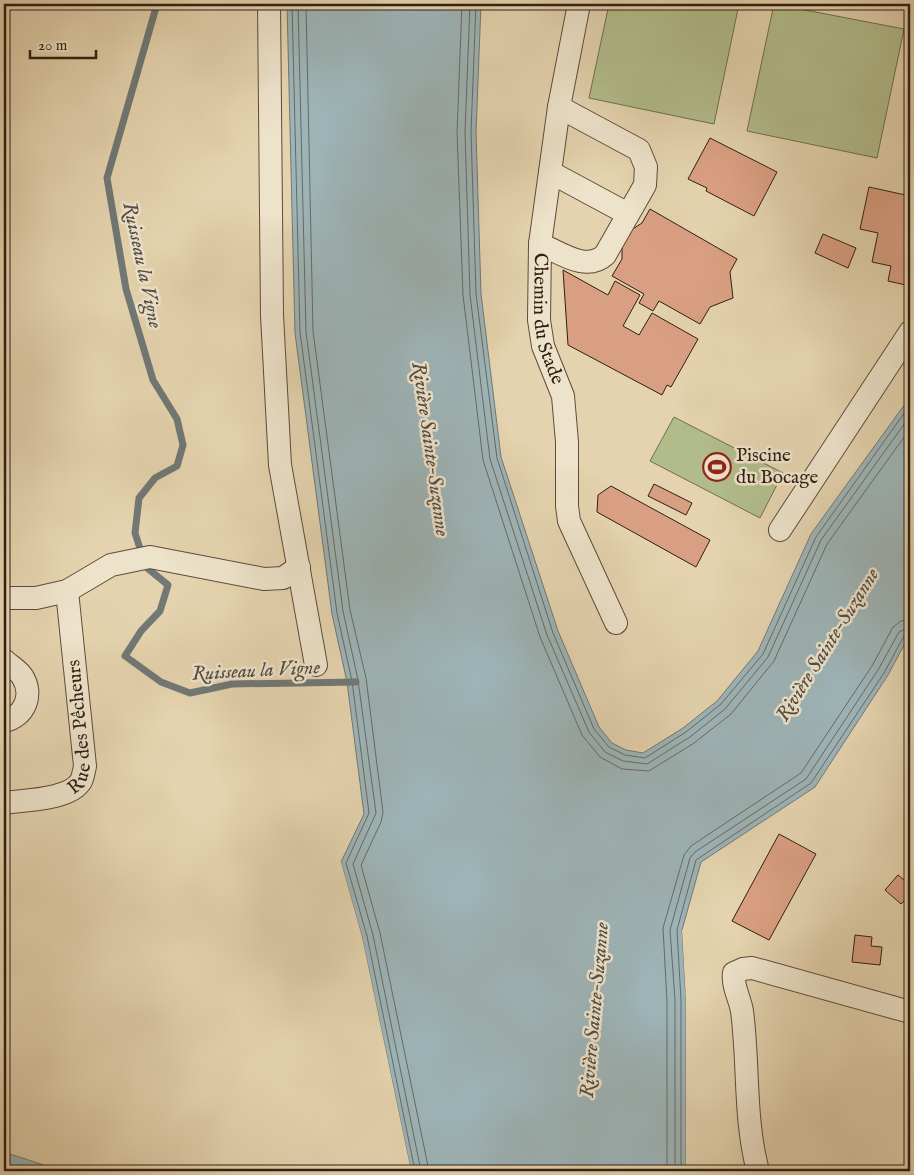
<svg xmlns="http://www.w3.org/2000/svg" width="914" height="1175" viewBox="0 0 914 1175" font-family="'IM FELL English',serif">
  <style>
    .green { fill: #b2bc8b; stroke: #716e4f }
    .water { fill: #9db4b7; stroke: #717875 }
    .pier { fill: #e4d3ae }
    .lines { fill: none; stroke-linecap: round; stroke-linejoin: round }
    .shore { stroke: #666a65; stroke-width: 1 }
    .stream { stroke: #717875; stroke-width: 7 }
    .building { fill: #d99f82; stroke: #301f13 }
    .minor-casing { stroke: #5d4c3a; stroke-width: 24 }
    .minor { stroke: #ede2ca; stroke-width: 22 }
    .labels { text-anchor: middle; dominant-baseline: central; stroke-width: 5; stroke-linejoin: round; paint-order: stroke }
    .street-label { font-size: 19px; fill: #301f13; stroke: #ede2ca }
    .poi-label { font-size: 19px; fill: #301f13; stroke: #ede2ca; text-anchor: start }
    .water-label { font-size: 20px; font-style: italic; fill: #514c44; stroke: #ede2ca }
  </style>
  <rect width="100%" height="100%" fill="#e4d3ae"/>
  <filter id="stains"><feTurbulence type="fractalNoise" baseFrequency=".004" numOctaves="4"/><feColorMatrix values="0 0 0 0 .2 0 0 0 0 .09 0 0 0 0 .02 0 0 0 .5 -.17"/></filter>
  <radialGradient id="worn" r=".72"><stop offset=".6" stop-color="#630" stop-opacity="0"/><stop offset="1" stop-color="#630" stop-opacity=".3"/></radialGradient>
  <!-- green -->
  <path class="green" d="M609,4H739L714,124L589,98Z
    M774,4L904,29L877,158L747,131Z
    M674,417L783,473L760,518L650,461Z"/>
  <!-- water -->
  <path class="water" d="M287,4H481L476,132L481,294L501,457L558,631L599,727L612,743L626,750L643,753L683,728L717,701L758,651L811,534L910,397V634L888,675L815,787L701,862L682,930L686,1000V1171H411L362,937L341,862L364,814L347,682L332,614L295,333Z
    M4,1152L62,1171H4Z"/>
  <!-- pier -->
  <path class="pier" d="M338,861L341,862L362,937L411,1171H408L359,937Z
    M682,929L684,932L689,1000V1171H686V1000Z"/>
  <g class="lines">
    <!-- shore -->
    <path class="shore" d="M292,4L300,332L337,613L352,681L369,813L346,863L367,936L415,1171
      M298,4L306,332L343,611L358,680L376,813L353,864L373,935L421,1171
      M306,4L313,331L350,610L366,678L383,812L381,822L361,865L380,933L429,1171
      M462,4L457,132L463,295L483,460L540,637L582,735L600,757L622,769L649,771L694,743L731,714L774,661L827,544L910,429
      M470,4L465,132L470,295L490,459L547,635L589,732L605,752L623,761L647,764L690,737L725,709L768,657L821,540L910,416
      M476,4L471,132L476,294L497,458L553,633L594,729L609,747L625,755L645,758L686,732L721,704L763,654L816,537L910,405
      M667,1171V1001L663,928L684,855L691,846L801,773L872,666L893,627L901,621L910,619
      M675,1171V1000L670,930L690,858L695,852L806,779L878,670L899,632L910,627
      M681,1171V1000L677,930L696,860L811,783L884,673L904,636L910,633"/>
    <!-- stream -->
    <path class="stream" d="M157,4L107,178L126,289L153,380L177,419L183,445L177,466L155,478L139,498L135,533L146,567L168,585L160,611L141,631L125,656L161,682L190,693L232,684L356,682"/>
  </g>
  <!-- building -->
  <path class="building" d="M710,138L777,172L754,216L706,191L707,188L688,179Z
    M869,187L910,196V286L888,281L891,266L872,262L878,233L860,229Z
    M650,209L737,259L730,272L733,298L710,307L700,324L659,301L653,311L639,303L644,294L612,276L622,259V236L642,223Z
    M823,234L856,248L848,268L815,253Z
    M563,270L608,295L615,281L640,295L623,326L639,335L652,313L698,339L671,387L667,385L662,395L568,345Z
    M654,484L692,503L686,515L648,496Z
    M611,486L710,540L696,567L597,512L598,495Z
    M779,834L816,854L769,940L732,921Z
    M898,875L910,885V895L901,904L885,890Z
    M855,935L872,937L871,946L882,947L880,965L852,962Z"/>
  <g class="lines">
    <defs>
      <g id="minor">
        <path d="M269,4L272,315L280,465L316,665"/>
        <path id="s1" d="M579,4L559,107L540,244L539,320L543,346L563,396L567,442V506L569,521L616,623"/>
        <path d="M550,172L628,214"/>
        <path d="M540,244C561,253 586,272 605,255L645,185L646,167L639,150L559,107"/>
        <path d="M780,530L910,332"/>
        <path d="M4,598H36L67,591L111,565L150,557L264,579L283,578L299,567"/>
        <path d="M4,660C9,665 18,670 22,676C34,694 25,717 4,721"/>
        <path id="s2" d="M4,803C23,800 70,800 81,781C83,777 84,771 85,766L67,591"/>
        <path d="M758,1171C744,1119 749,1064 742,1011C740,999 732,985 734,973L743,969L752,968L910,1012"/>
      </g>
    </defs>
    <!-- minor casing -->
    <use href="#minor" class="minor-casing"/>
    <!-- minor -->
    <use href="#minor" class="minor"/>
  </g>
  <!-- icons -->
  <defs>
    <symbol id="stadium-ring" viewBox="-11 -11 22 22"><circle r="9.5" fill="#ede2ca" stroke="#8f2418" stroke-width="1.5"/><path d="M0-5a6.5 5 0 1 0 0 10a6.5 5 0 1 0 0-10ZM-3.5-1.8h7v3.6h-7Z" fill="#8f2418"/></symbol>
  </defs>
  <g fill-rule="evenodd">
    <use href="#stadium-ring" x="701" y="451" width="32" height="32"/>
  </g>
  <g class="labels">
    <!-- street labels -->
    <g class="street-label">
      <text stroke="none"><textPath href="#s1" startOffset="319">Chemin du Stade</textPath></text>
      <text stroke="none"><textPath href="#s2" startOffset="136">Rue des Pêcheurs</textPath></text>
    </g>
    <!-- poi labels -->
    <g class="poi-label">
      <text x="736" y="456">Piscine<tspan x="736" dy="22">du Bocage</tspan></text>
    </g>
    <!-- water labels -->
    <g class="water-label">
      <text transform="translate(142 265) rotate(78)">Ruisseau la Vigne</text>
      <text transform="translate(430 449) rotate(82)">Rivière Sainte-Suzanne</text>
      <text transform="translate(828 645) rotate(-58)">Rivière Sainte-Suzanne</text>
      <text transform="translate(256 671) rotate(-3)">Ruisseau la Vigne</text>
      <text transform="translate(595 1010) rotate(-85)">Rivière Sainte-Suzanne</text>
    </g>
  </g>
  <!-- margin -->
  <rect width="914" height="1175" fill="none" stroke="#e4d3ae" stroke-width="20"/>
  <rect x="5" y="5" width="904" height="1165" fill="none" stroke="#301f13" stroke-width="2.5"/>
  <rect x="10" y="10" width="894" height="1155" fill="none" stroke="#301f13"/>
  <!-- scale -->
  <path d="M30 50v8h66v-8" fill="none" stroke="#301f13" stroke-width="2.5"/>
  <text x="38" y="50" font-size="15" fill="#301f13" stroke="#ede2ca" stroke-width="4" paint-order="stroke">20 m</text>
  <rect width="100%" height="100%" filter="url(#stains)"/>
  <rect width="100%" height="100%" fill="url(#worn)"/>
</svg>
